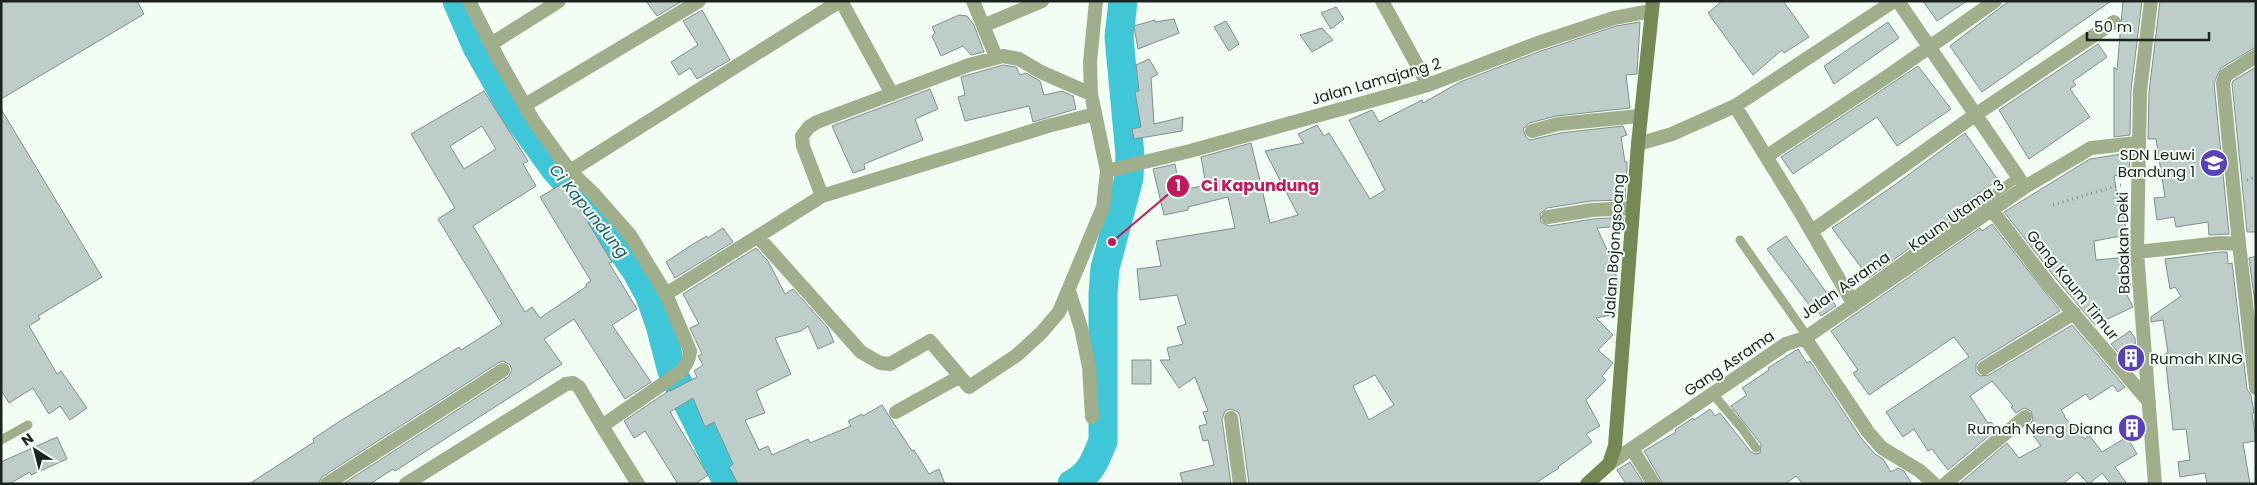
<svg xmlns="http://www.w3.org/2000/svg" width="2257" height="485" viewBox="0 0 2257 485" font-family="Poppins,sans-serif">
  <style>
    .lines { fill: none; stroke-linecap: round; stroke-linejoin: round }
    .river { stroke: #3fc7d7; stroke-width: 29 }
    .building { fill: #bdcdc9; stroke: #808f8b; fill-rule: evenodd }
    .path { stroke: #848c85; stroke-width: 3; stroke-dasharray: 1 4; stroke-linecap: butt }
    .service { stroke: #a0ae8b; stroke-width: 9 }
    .minor { stroke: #a0ae8b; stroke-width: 14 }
    .secondary { stroke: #748954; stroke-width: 14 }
    .labels { text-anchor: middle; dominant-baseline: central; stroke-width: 4; stroke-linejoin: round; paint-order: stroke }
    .street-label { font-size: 15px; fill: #1d221e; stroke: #f2fef4 }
    .poi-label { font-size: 15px; fill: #1d221e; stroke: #f2fef4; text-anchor: end }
    .water-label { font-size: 16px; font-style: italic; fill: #235a61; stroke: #f2fef4 }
    .leader { fill: none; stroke: #c2185b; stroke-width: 2 }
    .callout-dot { fill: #c2185b; stroke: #f2fef4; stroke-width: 2 }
    .mark-label { font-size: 15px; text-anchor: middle; font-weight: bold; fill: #fff }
    .callout-label { font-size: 16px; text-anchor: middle; font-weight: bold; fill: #c2185b; stroke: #f2fef4; stroke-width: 4; stroke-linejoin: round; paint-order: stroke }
  </style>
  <rect width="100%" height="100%" fill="#f2fef4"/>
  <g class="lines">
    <!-- river -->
    <path class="river" d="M457,1L477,47L514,112L555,169L607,228L637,272L650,296L660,325L672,371L728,484
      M1072,484C1090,475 1096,459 1103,441V293L1105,268L1129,178L1130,155L1119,37L1123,1"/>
  </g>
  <!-- building -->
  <path class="building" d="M1,1H137L144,14L1,99Z
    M646,1H682L657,16Z
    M1722,1H1783L1809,37L1784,53L1782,50L1753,75L1708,13Z
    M1923,1H1967L1937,21Z
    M2009,1H2111L1982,92L1950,46Z
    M2123,1H2142L2131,90L2130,135L2114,137V67L2117,70Z
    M2160,1H2256V47L2221,68L2214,83L2229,234L2209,235L2208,222L2176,227L2174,217L2157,220L2154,198L2165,197L2156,139H2148L2149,92Z
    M1336,7L1344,19L1331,29L1321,13Z
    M702,10L730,60L697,79L690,68L679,75L671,62L698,45L683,21Z
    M959,15L967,16L974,25L984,52L971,55L963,46L941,56L932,36L935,33L932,27Z
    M1174,19L1179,33L1138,49L1134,26L1155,20V22Z
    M1226,21L1239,44L1229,51L1214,27Z
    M1640,22L1637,74L1626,75L1630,108L1556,116L1529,123L1523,129L1526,137L1530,140L1560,133L1623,126L1627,135L1621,137L1625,162H1627V167L1625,200L1591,201L1547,208L1540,214L1541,222L1549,226L1593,219L1624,217L1623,226L1597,228L1613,263L1618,283L1612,284L1616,314L1596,318L1613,335L1598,350L1613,363L1602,376L1606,380L1586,400L1600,426L1586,434L1592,442L1558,467L1559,468L1534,484H1249L1240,417L1238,412L1230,409L1225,411L1222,419L1231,484H1183L1180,473L1214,465L1208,440L1203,441L1199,426L1207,424L1203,412L1208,411L1195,377L1179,388L1160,360H1170L1167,348L1183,344L1177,327L1186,324L1177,295L1140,300L1137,269L1161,266L1156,241L1235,228L1228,197L1188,207V210L1164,215L1153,169L1175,164L1180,191L1206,185L1201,157L1251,143L1270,223L1298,215L1265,151L1304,143L1298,134L1317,125L1324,136L1329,133L1370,199L1385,190L1349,120L1372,110L1379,122L1422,100L1423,103L1460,82L1541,51L1616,26ZM1375,375L1394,405L1369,420L1353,386Z
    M1888,22L1899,38L1834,84L1824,66Z
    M1322,28L1333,40L1312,52L1300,35Z
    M2098,44L2107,57L2073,81L2076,85L2070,89L2090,117L2029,159L1999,110Z
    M1149,59L1158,74L1151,78L1154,124L1183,117L1182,131L1134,139L1132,129L1141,127L1135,92L1139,91L1136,65Z
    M1003,65L1016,67L1020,75L1026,73L1040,81L1044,95L1062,91L1073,96L1076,109L1033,122L1029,106L965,121L958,97L965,95L961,77Z
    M1918,66L1951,109L1897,146L1877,117L1793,174L1781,157Z
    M2256,67V232H2247L2232,84L2233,81Z
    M930,89L938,109L915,119L923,140L864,164L865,169L853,173L832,126Z
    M484,91L528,161L523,164L536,186L473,226L525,312L532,307L540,318L587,286L586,284L591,281L540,197L564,183L612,262L609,263L637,309L612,325L651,382L625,399L574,319L544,339L562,364L395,471L393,469L370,484H343L508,377L512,370L510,365L503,361L498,363L322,477L318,484H249L314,442L313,439L337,423L459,347L461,350L502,324L438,219L455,208L411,134ZM482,126L496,149L464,169L450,146Z
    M1,109L102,277L38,316L40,319L29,326L57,374L61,371L87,408L70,420L60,406L49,414L33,388L9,403L1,390Z
    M1965,133L1998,180L1966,202L1968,205L1869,278L1832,228L1896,184Z
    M2128,153L2130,169L2118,172V175L2114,176L2120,214H2123L2127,235L2094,241L2096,260L2129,257L2131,290L2125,291L2133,307L2095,325L2057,280L2004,212L2090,159Z
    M1992,224L2060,311L1979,361L1976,364V372L1980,376L1989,375L2072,325L2125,387L2118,392L2113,385L2090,400L2086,394L2061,410L2065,416L2064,417L2085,439L2089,435L2102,452L2127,437L2137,454L2115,467L2127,484H2111L2102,473L2089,484L2077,472L2063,484H1959L2007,443L2019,458L2041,446L2027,427L2033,420L2031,411L2024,408L2016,413L2011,407L2013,406L1992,381L1970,396L1988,423L1991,422L1997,429L1948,470L1932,449L1928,451L1914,429L1903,437L1886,412L1969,357L1954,337L1869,395L1853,373L1858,370L1831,331L1980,228L1982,231Z
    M723,228L733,242L675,278L666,262L693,244L707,236L708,238Z
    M1786,236L1836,306L1821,316L1816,308L1813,310L1767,249Z
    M756,248L768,261L785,294L793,289L828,328L834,342L818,349L808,326L801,331L775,338L791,374L756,391L765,413L745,420L759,450L768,446L772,455L808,439L810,443L851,426L848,421L862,414L863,416L882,405L912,451L914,450L929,474L939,469L945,484H738L729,467L733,464L714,422L705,427L693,398L670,412L708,475L695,484H678L645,431L634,438L624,421L670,390V391L697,377L694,371L703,365L698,356L702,354L690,328L699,324L683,294Z
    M2220,252H2227L2228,264L2232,263L2247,389L2251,395L2254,413H2252L2256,441L2243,443L2250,484H2207L2205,473L2180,477L2178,462L2190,460L2186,429L2173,430L2165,354L2168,353L2163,320L2151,322V317L2181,296L2175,287L2170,289L2165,259Z
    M2256,256V311L2249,258Z
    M2130,331L2135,338L2137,370L2135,372L2111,344Z
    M1798,349L1807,363L1810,361L1861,438L1875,454L1883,459L1891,472L1898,468L1904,471L1912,484H1803L1796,476L1785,484H1663L1644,451L1676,432L1675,430L1693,418L1694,420L1710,409L1715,416L1720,413L1751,452L1756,454L1760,453L1761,444L1731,406L1747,395L1742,388L1769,370L1768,368Z
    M1132,360H1151V384H1132Z
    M57,437L67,459L31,475L30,472L9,484H1V462Z
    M1630,462L1644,484H1626L1617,470Z"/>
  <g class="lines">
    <!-- path -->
    <path class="path" d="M2247,180L2256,177
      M2053,205L2119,185L2125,186"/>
    <!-- service -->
    <path class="service" d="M1740,240L1807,336
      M1850,299L2018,177
      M1712,393L1741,427L1756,448
      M1,440L28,425"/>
    <!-- minor -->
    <path class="minor" d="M841,1L892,94
      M973,1L996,57
      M1382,1L1428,85
      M1898,1L2025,187
      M2151,1L2140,91L2137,252L2155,484
      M983,26L1042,1
      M491,44L559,1
      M525,105L699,1
      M1735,106L1799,210L1854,305
      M1532,131L1558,124L1640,116
      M1638,144L1672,134L1735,106L1894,1
      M1767,156L1891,74L1995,1
      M570,171L840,1
      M1107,171L1190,151L1428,85L1538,43L1614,18L1651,11
      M822,196L803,146L802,136L809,127L817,122L969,65L1003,56L1019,59L1041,72L1091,94
      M1992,210L2050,286L2149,402
      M1548,217L1592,210L1633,208
      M1812,231L1975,115L2114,22
      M758,237L861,352L880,363L890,364L930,341L969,387L1017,355L1042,332L1059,312L1103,207L1107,171L1091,94L1090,62L1096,1
      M2239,244L2223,83L2226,75L2256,56
      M2137,252L2220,243L2239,244L2256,388
      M1069,291L1081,328L1089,367L1092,417
      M666,294L822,196L1048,126L1095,114
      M1805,338L1868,432L1882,448L1920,471L1934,484
      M1984,368L2074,313
      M896,412L959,377
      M1231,418L1240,484
      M602,426L638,484
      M1632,449L1654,484
      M1609,464L1786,344L1805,338L2025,187L2091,148L2137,143
      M327,484L503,370
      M406,484L566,384L573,383L579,387L602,426L680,372C686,365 689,361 690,351L666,294L630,235L592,192L570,171L533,120L499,60L469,1
      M1945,484L2025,417"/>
    <!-- secondary -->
    <path class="secondary" d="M1587,484L1609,464L1615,446L1638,144L1653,1"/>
  </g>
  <!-- icons -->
  <defs>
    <symbol id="school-disc" viewBox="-11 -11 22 22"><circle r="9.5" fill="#5841b9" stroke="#f2fef4"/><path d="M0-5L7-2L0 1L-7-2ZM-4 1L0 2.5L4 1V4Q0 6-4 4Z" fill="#fff"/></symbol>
    <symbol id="building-disc" viewBox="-11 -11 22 22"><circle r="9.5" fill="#5841b9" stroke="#f2fef4"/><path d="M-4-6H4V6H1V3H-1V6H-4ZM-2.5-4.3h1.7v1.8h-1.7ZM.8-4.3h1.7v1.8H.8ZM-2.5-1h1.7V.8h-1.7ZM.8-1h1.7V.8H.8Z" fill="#fff"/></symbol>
  </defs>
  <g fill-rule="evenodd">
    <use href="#school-disc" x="2198" y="147" width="32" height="32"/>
    <use href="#building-disc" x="2115" y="342" width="32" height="32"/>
    <use href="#building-disc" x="2116" y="412" width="32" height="32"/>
  </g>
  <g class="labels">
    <!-- street labels -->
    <g class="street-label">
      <text transform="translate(1376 81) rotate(-16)">Jalan Lamajang 2</text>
      <text transform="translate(1956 215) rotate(-35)">Kaum Utama 3</text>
      <text transform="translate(2123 243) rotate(-91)">Babakan Deki</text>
      <text transform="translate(1614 246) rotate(-86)">Jalan Bojongsoang</text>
      <text transform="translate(1845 285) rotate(-35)">Jalan Asrama</text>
      <text transform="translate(2073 285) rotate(51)">Gang Kaum Timur</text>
      <text transform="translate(1729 363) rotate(-34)">Gang Asrama</text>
    </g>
    <!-- poi labels -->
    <g class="poi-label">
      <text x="2195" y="154">SDN Leuwi<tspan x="2195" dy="17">Bandung 1</tspan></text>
      <text x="2150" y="358" text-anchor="start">Rumah KING</text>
      <text x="2113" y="428">Rumah Neng Diana</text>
    </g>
    <!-- water labels -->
    <g class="water-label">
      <text transform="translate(589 211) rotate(51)">Ci Kapundung</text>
    </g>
  </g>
  <!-- callouts -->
  <path class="leader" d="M1112 242L1178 186"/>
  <g class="callout-dot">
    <circle cx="1112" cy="242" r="5"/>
    <circle cx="1178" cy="186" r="12"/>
  </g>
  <g class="mark-label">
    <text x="1178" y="191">1</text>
  </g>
  <g class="callout-label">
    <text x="1260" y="191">Ci Kapundung</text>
  </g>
  <!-- border -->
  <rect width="2257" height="485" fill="none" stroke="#1d221e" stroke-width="5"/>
  <!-- north arrow -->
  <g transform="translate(35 450) rotate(324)" stroke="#f2fef4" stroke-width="4" paint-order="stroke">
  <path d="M0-4L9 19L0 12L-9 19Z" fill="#1d221e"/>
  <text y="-8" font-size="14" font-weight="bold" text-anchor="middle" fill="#1d221e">N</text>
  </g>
  <!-- scale -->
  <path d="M2087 32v8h122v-8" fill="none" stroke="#1d221e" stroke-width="2.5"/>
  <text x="2094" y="32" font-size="15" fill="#1d221e" stroke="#f2fef4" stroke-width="4" paint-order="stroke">50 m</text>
</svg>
